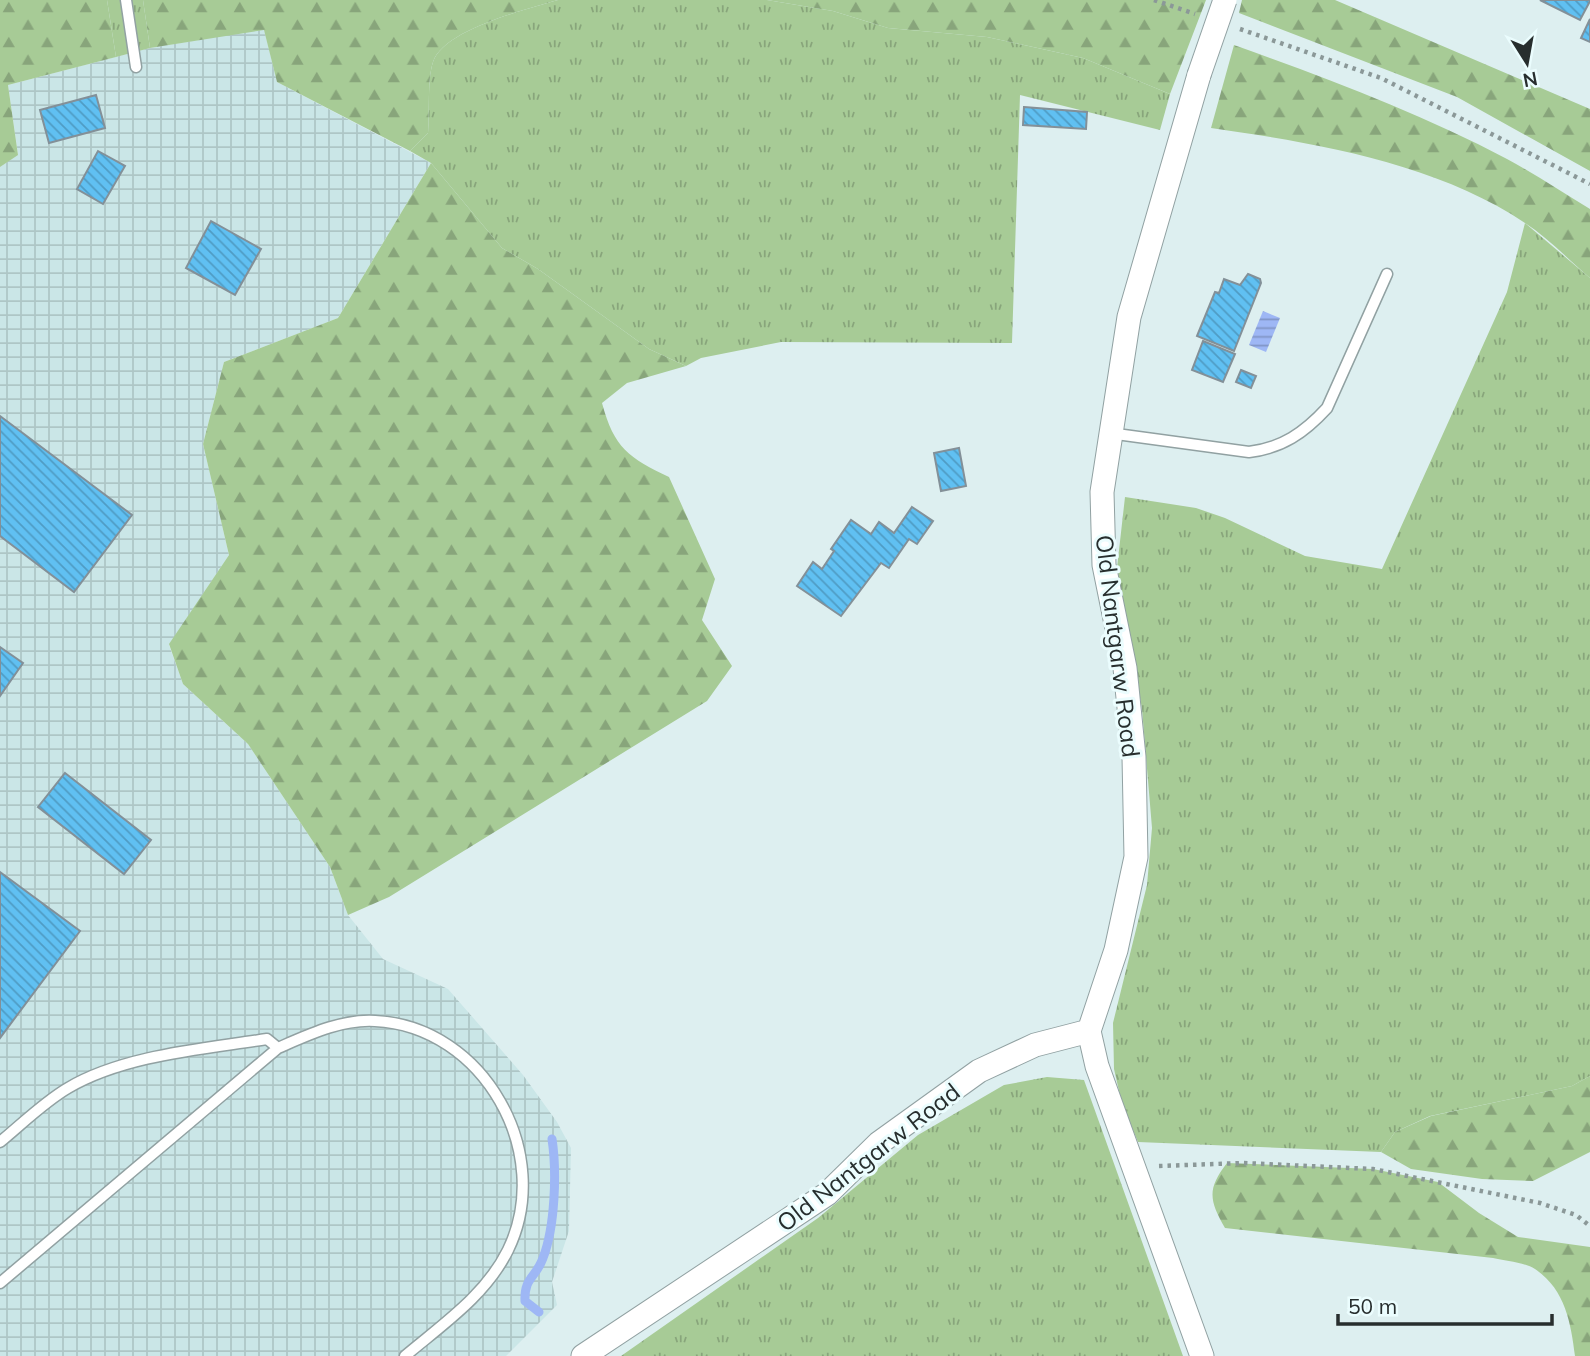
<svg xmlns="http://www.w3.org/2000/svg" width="1590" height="1356" viewBox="0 0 1590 1356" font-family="Mulish,sans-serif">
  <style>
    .industrial { fill: url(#industrial-grid) }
    .grass { fill: url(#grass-tufts) }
    .forest { fill: url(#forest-firs) }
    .water { fill: url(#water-rules) }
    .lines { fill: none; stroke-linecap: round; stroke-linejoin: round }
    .stream { stroke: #9eb7f5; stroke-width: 9 }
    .building { fill: url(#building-back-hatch); stroke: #839098; stroke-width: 2 }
    .lane-casing { stroke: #91a1a2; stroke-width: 13 }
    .street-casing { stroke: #91a1a2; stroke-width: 25 }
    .path { stroke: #8b9898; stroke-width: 4.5; stroke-dasharray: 3.5 5; stroke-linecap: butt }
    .lane { stroke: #fff; stroke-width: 10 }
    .street { stroke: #fff; stroke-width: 23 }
    .street-bridge-casing { stroke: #91a1a2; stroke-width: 25; stroke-linecap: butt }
    .street-bridge { stroke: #fff; stroke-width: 23 }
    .labels { text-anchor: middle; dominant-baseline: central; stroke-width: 6; stroke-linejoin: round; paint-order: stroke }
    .street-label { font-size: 24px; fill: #272e2e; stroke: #ebfdfe }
  </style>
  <defs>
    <pattern id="industrial-grid" width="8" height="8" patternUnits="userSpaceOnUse" patternTransform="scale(1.75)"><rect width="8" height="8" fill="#cae6e7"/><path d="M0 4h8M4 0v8" fill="none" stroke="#aec6c6"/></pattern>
    <pattern id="grass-tufts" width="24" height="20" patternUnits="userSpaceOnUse" patternTransform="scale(1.75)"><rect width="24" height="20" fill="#a7cb96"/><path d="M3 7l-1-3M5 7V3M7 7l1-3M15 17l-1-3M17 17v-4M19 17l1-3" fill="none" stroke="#88a57b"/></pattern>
    <pattern id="forest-firs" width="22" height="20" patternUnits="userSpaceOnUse" patternTransform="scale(1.75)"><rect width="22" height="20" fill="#a7cb96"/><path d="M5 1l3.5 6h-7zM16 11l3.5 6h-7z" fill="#88a57b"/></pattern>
    <pattern id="water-rules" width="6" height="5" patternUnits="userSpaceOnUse" patternTransform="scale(1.75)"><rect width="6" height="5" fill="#9eb7f5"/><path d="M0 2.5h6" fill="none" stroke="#8195c7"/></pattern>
    <pattern id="building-back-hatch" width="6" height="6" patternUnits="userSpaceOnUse" patternTransform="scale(1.75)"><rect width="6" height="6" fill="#60c0f2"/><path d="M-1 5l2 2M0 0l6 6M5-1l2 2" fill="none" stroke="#4f9cc4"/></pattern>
  </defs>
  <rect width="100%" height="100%" fill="#ddeff0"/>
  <!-- industrial -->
  <path class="industrial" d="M264,29L277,82L431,163L338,318L224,362L203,444L229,555L169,645L183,684L248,744L330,867L348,915L383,959L448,989L523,1075L557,1122L571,1148L569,1231L552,1282L557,1305L506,1356H0V167L18,154L8,85L150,48Z"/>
  <!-- grass -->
  <path class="grass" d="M107,0H143L150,48L116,57Z
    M558,0H767L833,11L888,28L987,37L1083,58L1170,94L1160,130L1020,95L1012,343L781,342L701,358L686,366L649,349L538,269L502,248L431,163L410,151L428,133C430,113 427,80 433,62C444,29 528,9 558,0Z
    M1525,223L1590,278V1076L1572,1086L1430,1116L1395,1132L1381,1152L1138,1142L1122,1104L1114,1069L1113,1023L1147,885L1152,828L1142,709L1117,568L1125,497L1196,508L1225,518L1305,556L1382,569L1507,292Z
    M1047,1077L1084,1080L1183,1356H621L818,1218L918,1135L1004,1085Z"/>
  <!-- forest -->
  <path class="forest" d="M0,0H107L116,57L8,85L18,155L0,167Z
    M143,0H558C528,9 444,29 433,62C427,80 430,113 428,133L410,151L277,82L264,30L150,48Z
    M767,0H1206L1170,94L1083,58L987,37L888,28L833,11Z
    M1242,0H1335L1590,109V171L1457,97L1239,13Z
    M1234,45C1326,78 1420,113 1507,159C1535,174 1562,192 1590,209V278C1569,260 1548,238 1525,223C1436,163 1315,143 1211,128Z
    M431,163L502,248L538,269L649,349L686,366L627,383L602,403C614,448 629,458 669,477L715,579L702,620L732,666L707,701L389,897L348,915L330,867L248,744L183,684L169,644L229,555L203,444L224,362L338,318Z
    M1590,1076V1152L1533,1181L1482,1179L1411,1169L1381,1152L1395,1132L1431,1116L1572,1086Z
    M1227,1163L1373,1169L1438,1182L1479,1213L1518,1237L1590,1247V1356H1575C1571,1323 1565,1289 1535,1269C1524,1262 1505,1261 1493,1258L1225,1228C1209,1200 1207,1189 1227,1163Z"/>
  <!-- water -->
  <path class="water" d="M1263,311L1280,318L1266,352L1249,345Z"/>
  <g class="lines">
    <!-- stream -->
    <path class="stream" d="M539,1312L525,1301C524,1277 536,1278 543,1258C555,1227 557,1172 552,1139"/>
  </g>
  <!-- building -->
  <path class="building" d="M1540,0H1590V1L1580,20Z
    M1590,19V42L1581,38Z
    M96,95L105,128L49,143L40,110Z
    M1024,107L1087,112L1086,129L1023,125Z
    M98,151L125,166L103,204L77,189Z
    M211,221L261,249L235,295L186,268Z
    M1248,274L1260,279L1261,283L1234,351L1197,336L1215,292L1219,293L1224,279L1240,285Z
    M1203,341L1235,354L1223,382L1192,370Z
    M1241,370L1256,376L1251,388L1236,382Z
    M0,416L132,515L74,592L0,536Z
    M959,448L966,486L941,491L934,453Z
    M912,507L933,521L917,544L909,539L889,568L881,563L841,616L797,586L813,562L822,569L834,551L831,549L851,520L871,534L879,522L894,533Z
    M0,647L23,663L0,696Z
    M65,773L151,840L124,874L38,807Z
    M0,872L80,931L0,1038Z"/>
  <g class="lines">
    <defs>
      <path id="lane" d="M126,0L136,67
        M1109,433L1249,452C1282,448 1304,433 1327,408L1387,274
        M0,1142C22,1124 44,1102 68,1088C124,1055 204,1049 267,1039L278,1048
        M0,1283L278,1048C308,1035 341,1019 375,1021C484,1026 555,1154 508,1250C486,1295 443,1324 405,1356"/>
      <path id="street" d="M1089,1031L1097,1066L1202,1356
        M583,1356L827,1194L879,1143L979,1071L1035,1045L1089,1031L1116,950L1136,857L1134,757L1125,668L1104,565L1102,492L1129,317L1199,75"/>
    </defs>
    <!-- lane casing -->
    <use href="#lane" class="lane-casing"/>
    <!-- street casing -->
    <use href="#street" class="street-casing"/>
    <!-- path -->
    <path class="path" d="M1154,0L1195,14
      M1240,29L1381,78L1590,184
      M1159,1166L1243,1163L1373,1169L1540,1203L1576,1215L1590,1226"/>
    <!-- lane -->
    <use href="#lane" class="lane"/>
    <!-- street -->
    <use href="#street" class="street"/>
    <defs>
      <path id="street-bridge" d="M1199,75L1225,0"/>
    </defs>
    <!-- street-bridge casing -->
    <use href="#street-bridge" class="street-bridge-casing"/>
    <!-- street-bridge -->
    <use href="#street-bridge" class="street-bridge"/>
  </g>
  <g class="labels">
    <!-- street labels -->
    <g class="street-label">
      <text transform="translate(1118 646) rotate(83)">Old Nantgarw Road</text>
      <text transform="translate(868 1157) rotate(-38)">Old Nantgarw Road</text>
    </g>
  </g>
  <!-- north arrow -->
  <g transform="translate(1527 63) rotate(169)" stroke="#ebfdfe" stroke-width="5" paint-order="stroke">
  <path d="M0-5L12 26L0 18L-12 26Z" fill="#272e2e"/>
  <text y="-10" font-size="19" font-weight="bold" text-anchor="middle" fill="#272e2e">N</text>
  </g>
  <!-- scale -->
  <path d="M1338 1314v10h214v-10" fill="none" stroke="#272e2e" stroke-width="3.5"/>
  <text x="1348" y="1314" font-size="21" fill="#272e2e" stroke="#ebfdfe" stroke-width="5" paint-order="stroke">50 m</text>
</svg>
